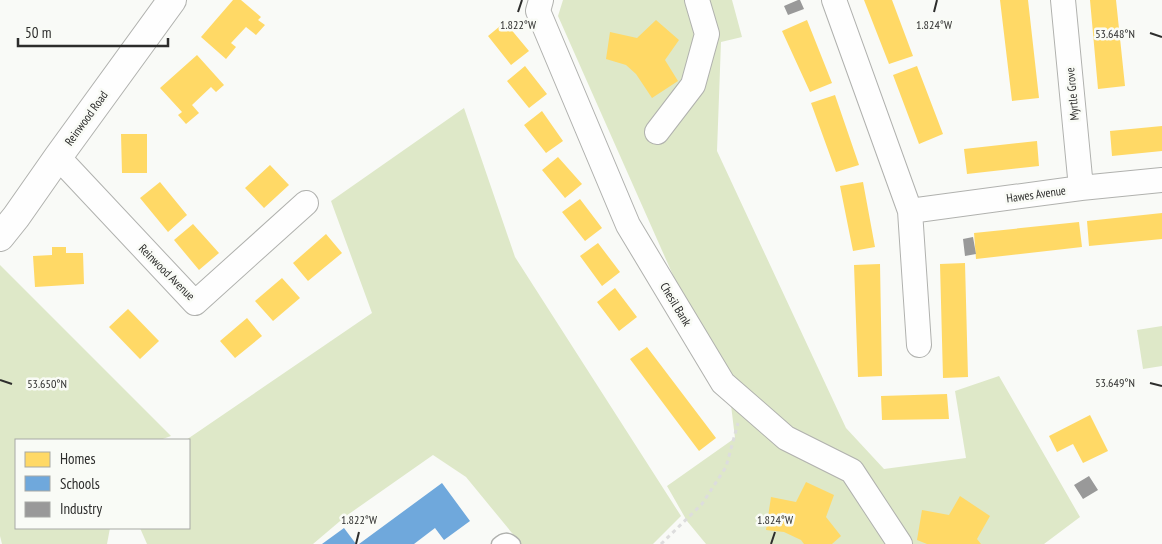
<svg xmlns="http://www.w3.org/2000/svg" width="1162" height="544" viewBox="0 0 1162 544" font-family="'PT Sans Narrow',sans-serif">
  <style>
    .green { fill: #dee8c8 }
    .homes { fill: #ffd966 }
    .schools { fill: #6fa8dc }
    .industry { fill: #999 }
    .lines { fill: none; stroke-linecap: round; stroke-linejoin: round }
    .lane-casing { stroke: #b0b1ae; stroke-width: 15 }
    .street-casing { stroke: #b0b1ae; stroke-width: 26 }
    .secondary-casing { stroke: #b0b1ae; stroke-width: 30 }
    .path { stroke: #ddd; stroke-width: 3; stroke-dasharray: 4 4; stroke-linecap: butt }
    .lane { stroke: #fefefe; stroke-width: 12 }
    .street { stroke: #fefefe; stroke-width: 24 }
    .secondary { stroke: #fefefe; stroke-width: 28 }
    .ticks { fill: none; stroke: #2d2d2c; stroke-width: 2 }
    .labels { text-anchor: middle; dominant-baseline: central; stroke-width: 5; stroke-linejoin: round; paint-order: stroke }
    .street-label { font-size: 12px; fill: #2d2d2c; stroke: #f9fbf6 }
    .ticks-label { font-size: 12px; text-anchor: middle; fill: #2d2d2c; stroke: #f9fbf6; stroke-width: 5; stroke-linejoin: round; paint-order: stroke }
  </style>
  <rect width="100%" height="100%" fill="#f9faf7"/>
  <!-- green -->
  <path class="green" d="M563,0H732L742,37L721,42L717,151L846,428L884,469L966,458L955,391L999,376L1080,517L1044,544H706L687,521L667,486L735,438L727,372L684,300L558,16Z
    M464,108L515,257L681,516L653,544H521L466,477L433,455L346,516L313,544H147L140,528H189V440H186L372,313L331,201Z
    M0,265L171,436L160,440H16V528H110L107,544H2L0,536Z
    M1162,326V366L1143,369L1137,330Z"/>
  <!-- homes -->
  <path class="homes" d="M233,0H241L261,17L258,20L265,25L256,35L246,27L231,43L236,47L226,59L201,37Z
    M864,0H892L913,56L889,64Z
    M1000,0H1028L1039,98L1012,101Z
    M1090,0H1116L1125,86L1098,89Z
    M656,20L679,40L665,60L678,81L652,98L636,74L626,65L606,59L610,32L637,38Z
    M807,20L832,83L810,92L782,31Z
    M505,22L529,51L511,65L488,36Z
    M197,55L224,85L216,92L211,87L192,105L199,113L186,124L178,115L182,112L160,88Z
    M525,66L547,94L529,108L507,81Z
    M917,66L943,134L919,144L893,75Z
    M835,95L859,165L836,172L811,103Z
    M542,111L563,141L546,153L524,125Z
    M1162,126V151L1112,156L1110,131Z
    M121,134H147V173H122Z
    M1037,141L1039,166L967,174L964,149Z
    M558,157L582,184L565,198L542,170Z
    M270,165L289,185L264,208L245,188Z
    M160,182L187,215L168,232L140,198Z
    M863,182L875,247L853,251L840,186Z
    M580,199L602,228L585,241L562,212Z
    M1162,213V239L1089,246L1087,221Z
    M1079,222L1082,247L976,259L974,233Z
    M193,224L219,253L199,270L174,240Z
    M326,234L342,253L308,281L293,263Z
    M598,243L620,272L602,286L580,256Z
    M52,247H66V253H83L84,284L35,287L33,256L52,255Z
    M965,263L968,377L943,378L940,264Z
    M880,264L882,376L858,377L854,265Z
    M282,278L300,298L273,321L255,301Z
    M615,288L637,317L619,331L597,302Z
    M128,309L159,341L140,359L109,327Z
    M247,318L262,336L235,358L220,341Z
    M647,347L716,438L699,451L630,359Z
    M947,394L949,419L882,420L881,396Z
    M1090,415L1108,451L1083,463L1073,444L1057,452L1049,436Z
    M806,482L834,495L826,517L841,536L832,544H804L801,540L784,532L766,530L771,497L796,502Z
    M960,496L990,516L977,539L981,544H927L917,540L922,510L949,515Z"/>
  <!-- schools -->
  <path class="schools" d="M442,483L470,521L444,540L435,528L414,544H359Z
    M344,528L356,544H322Z"/>
  <!-- industry -->
  <path class="industry" d="M798,0H800L804,9L788,15L784,6Z
    M973,237L976,254L965,256L963,239Z
    M1089,476L1098,490L1083,499L1074,485Z"/>
  <g class="lines">
    <defs>
      <path id="lane" d="M498,544C503,539 508,538 514,544"/>
      <path id="street" d="M541,0L538,11L628,225L723,383L786,438L852,471L900,544
        M834,0L910,211L919,345
        M1063,0L1081,188
        M657,132L693,85L707,34L697,0
        M58,157L195,303L306,203
        M910,211L1081,188L1162,180"/>
      <path id="secondary" d="M0,237L16,217L58,157L172,0"/>
    </defs>
    <!-- lane casing -->
    <use href="#lane" class="lane-casing"/>
    <!-- street casing -->
    <use href="#street" class="street-casing"/>
    <!-- secondary casing -->
    <use href="#secondary" class="secondary-casing"/>
    <!-- path -->
    <path class="path" d="M661,544L702,504L726,467L738,423"/>
    <!-- lane -->
    <use href="#lane" class="lane"/>
    <!-- street -->
    <use href="#street" class="street"/>
    <!-- secondary -->
    <use href="#secondary" class="secondary"/>
  </g>
  <!-- ticks -->
  <path class="ticks" d="M518,12L522,0M934,12L937,0M1150,33L1162,37M0,380L12,384M1150,383L1162,386M356,544L359,532M771,544L775,532"/>
  <g class="labels">
    <!-- street labels -->
    <g class="street-label">
      <text transform="translate(1072 94) rotate(-95)">Myrtle Grove</text>
      <text transform="translate(86 118) rotate(-54)">Reinwood Road</text>
      <text transform="translate(1036 194) rotate(-8)">Hawes Avenue</text>
      <text transform="translate(167 272) rotate(45)">Reinwood Avenue</text>
      <text transform="translate(676 304) rotate(59)">Chesil Bank</text>
    </g>
  </g>
  <g class="ticks-label">
    <text x="518" y="29">1.822°W</text>
    <text x="934" y="29">1.824°W</text>
    <text x="1115" y="38">53.648°N</text>
    <text x="1115" y="387">53.649°N</text>
    <text x="47" y="388">53.650°N</text>
    <text x="359" y="524">1.822°W</text>
    <text x="775" y="524">1.824°W</text>
  </g>
  <!-- legend -->
  <rect x="15" y="439" width="175" height="90" fill="#f9fbf6" stroke="#a7a9a5"/>
  <rect x="25" y="452" width="25" height="15" fill="#ffd966" stroke="#a7a9a5"/>
  <text x="60" y="464" font-size="15" fill="#2d2d2c">Homes</text>
  <rect x="25" y="476" width="25" height="15" fill="#6fa8dc" stroke="#a7a9a5"/>
  <text x="60" y="489" font-size="15" fill="#2d2d2c">Schools</text>
  <rect x="25" y="502" width="25" height="15" fill="#999999" stroke="#a7a9a5"/>
  <text x="60" y="514" font-size="15" fill="#2d2d2c">Industry</text>
  <!-- scale -->
  <path d="M18 38v8h150v-8" fill="none" stroke="#2d2d2c" stroke-width="2.5"/>
  <text x="25" y="38" font-size="15" fill="#2d2d2c" stroke="#f9fbf6" stroke-width="4" paint-order="stroke">50 m</text>
</svg>
